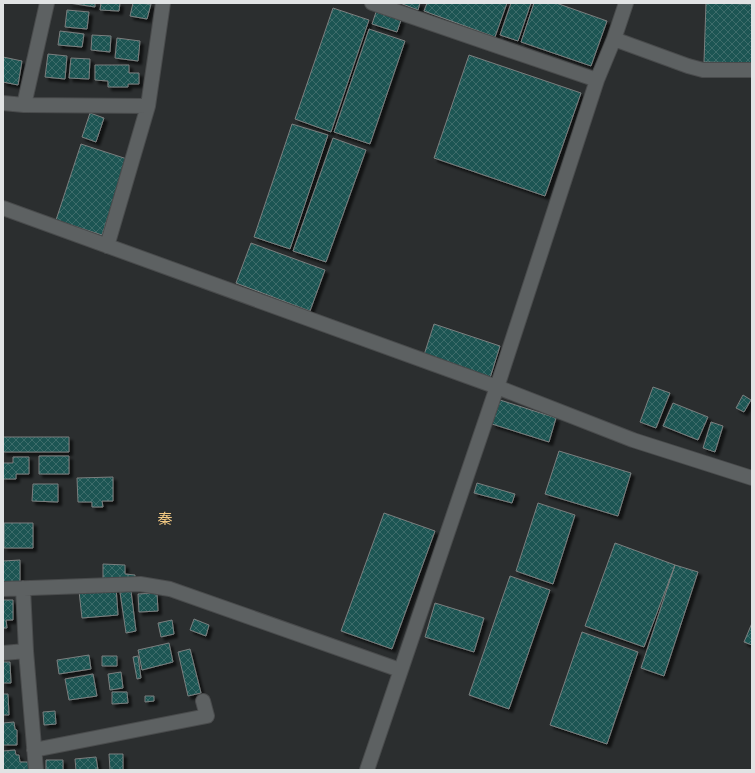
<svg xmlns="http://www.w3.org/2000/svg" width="755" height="773" viewBox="0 0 755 773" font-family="'Source Serif 4','Noto Sans JP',serif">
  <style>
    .building { fill: url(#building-cross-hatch); stroke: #7b7f7f; filter: url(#shadow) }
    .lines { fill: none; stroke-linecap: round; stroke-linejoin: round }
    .minor-casing { stroke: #494b4c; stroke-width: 16 }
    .minor { stroke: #5d6162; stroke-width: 14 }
    .labels { text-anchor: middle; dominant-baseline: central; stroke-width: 3; stroke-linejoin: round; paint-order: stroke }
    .quarter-label { font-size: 15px; fill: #f1c882; stroke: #2b2e2f }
  </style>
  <defs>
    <pattern id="building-cross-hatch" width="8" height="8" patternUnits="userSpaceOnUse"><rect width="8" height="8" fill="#1b5452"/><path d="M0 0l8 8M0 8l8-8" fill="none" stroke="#3c6c6b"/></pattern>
    <filter id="shadow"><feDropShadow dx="3.5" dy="3.5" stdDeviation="1" flood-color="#0009"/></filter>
  </defs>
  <rect width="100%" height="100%" fill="#2b2e2f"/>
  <!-- building -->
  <path class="building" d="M69,3H95V7Z
    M101,3H120L119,11L100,10Z
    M133,3L151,4L147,19L130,16Z
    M400,3H420L418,10Z
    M427,3H507L495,37L424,11Z
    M511,3H531L518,41L500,35Z
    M534,3H556L607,21L591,66L521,42Z
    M706,3L752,4V63L704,62Z
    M333,8L369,20L331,132L295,119Z
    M67,10L89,12L87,29L65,27Z
    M376,12L401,20L397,32L372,24Z
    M369,29L405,41L370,144L334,132Z
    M60,31L84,34L82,47L58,45Z
    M92,35L111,36L110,52L91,50Z
    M117,38L140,41L138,61L115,58Z
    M48,54L67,56L65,79L45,77Z
    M469,55L581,93L545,196L434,158Z
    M3,57L22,61L18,85L3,82Z
    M71,58L90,59L89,79L69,78Z
    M95,65H129V73H139V84H128V87H108V81L95,80Z
    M90,113L104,118L96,142L82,137Z
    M292,124L328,135L290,249L254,237Z
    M333,138L366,150L326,262L293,251Z
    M81,144L127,159L102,235L56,220Z
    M251,243L325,270L310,311L236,283Z
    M434,324L500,346L490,378L424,355Z
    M653,387L670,393L656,428L640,422Z
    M743,395L751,400L744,412L736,408Z
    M500,400L556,418L549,442L492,424Z
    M673,403L708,417L698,440L663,426Z
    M711,422L723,426L715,452L703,448Z
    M3,437H69V452H3Z
    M559,451L631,473L618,516L545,494Z
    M39,456H69V474H39Z
    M13,457H29V474H16V479H3V463H13Z
    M113,477V501H102L103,507H92V502H78L77,478Z
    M477,483L515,494L512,503L474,493Z
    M33,484H58V502L32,501Z
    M538,503L575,515L553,584L516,571Z
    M384,513L435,531L392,649L341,631Z
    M4,523H33V548H4Z
    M615,543L675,565L644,647L585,626Z
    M20,560V582H3V561Z
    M103,564L125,565V574L135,575V582L103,581Z
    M675,565L698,572L664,676L641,668Z
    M510,576L550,590L509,709L469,695Z
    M116,587L118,615L82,618L79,591Z
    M131,591L136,631L126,633L120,592Z
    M157,593L158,611L139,612L138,594Z
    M3,600H13V620H6L7,628H3Z
    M435,603L484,618L474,652L425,637Z
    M194,619L209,625L206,636L190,630Z
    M172,620L174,634L161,637L158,623Z
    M752,623V645L744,642Z
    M582,632L638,652L607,744L550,725Z
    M169,643L173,662L142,670L138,650Z
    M190,649L201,693L188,696L178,652Z
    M89,655L91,669L59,674L57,660Z
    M102,656H117V666H102Z
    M138,656L141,678L137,679L133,657Z
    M3,662H10L11,683H3Z
    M121,672L123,688L110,690L108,674Z
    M93,674L97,696L69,700L65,679Z
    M112,692H127L128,703L112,704Z
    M3,694H8L9,715H3Z
    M145,696H154V701L145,702Z
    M55,711L56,724L44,725L43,712Z
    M14,722L15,729L17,730V745H3V723Z
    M15,750L16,755H19L20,762H29V770H3V751Z
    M109,754H123V770H110Z
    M96,757L98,770H76L75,759Z
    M46,760H63V770H46Z"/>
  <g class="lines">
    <defs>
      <path id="minor" d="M372,3L597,80
        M614,39L688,66L703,70H752
        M3,103L24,105L148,106
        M24,105L47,3
        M3,208L497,387L633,440L752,478
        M107,246L148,106L163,3
        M23,588L26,651L36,770
        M3,589L140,584L170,589L400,670
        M3,653L26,651
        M34,750L207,716L203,701
        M367,770L497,387L597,80L614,39L626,3"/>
    </defs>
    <!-- minor casing -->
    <use href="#minor" class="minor-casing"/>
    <!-- minor -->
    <use href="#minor" class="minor"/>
  </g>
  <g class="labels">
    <!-- quarter labels -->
    <g class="quarter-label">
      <text x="165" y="518">秦</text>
    </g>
  </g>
  <!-- border -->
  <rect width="755" height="773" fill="none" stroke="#e1e3e4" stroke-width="8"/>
</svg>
